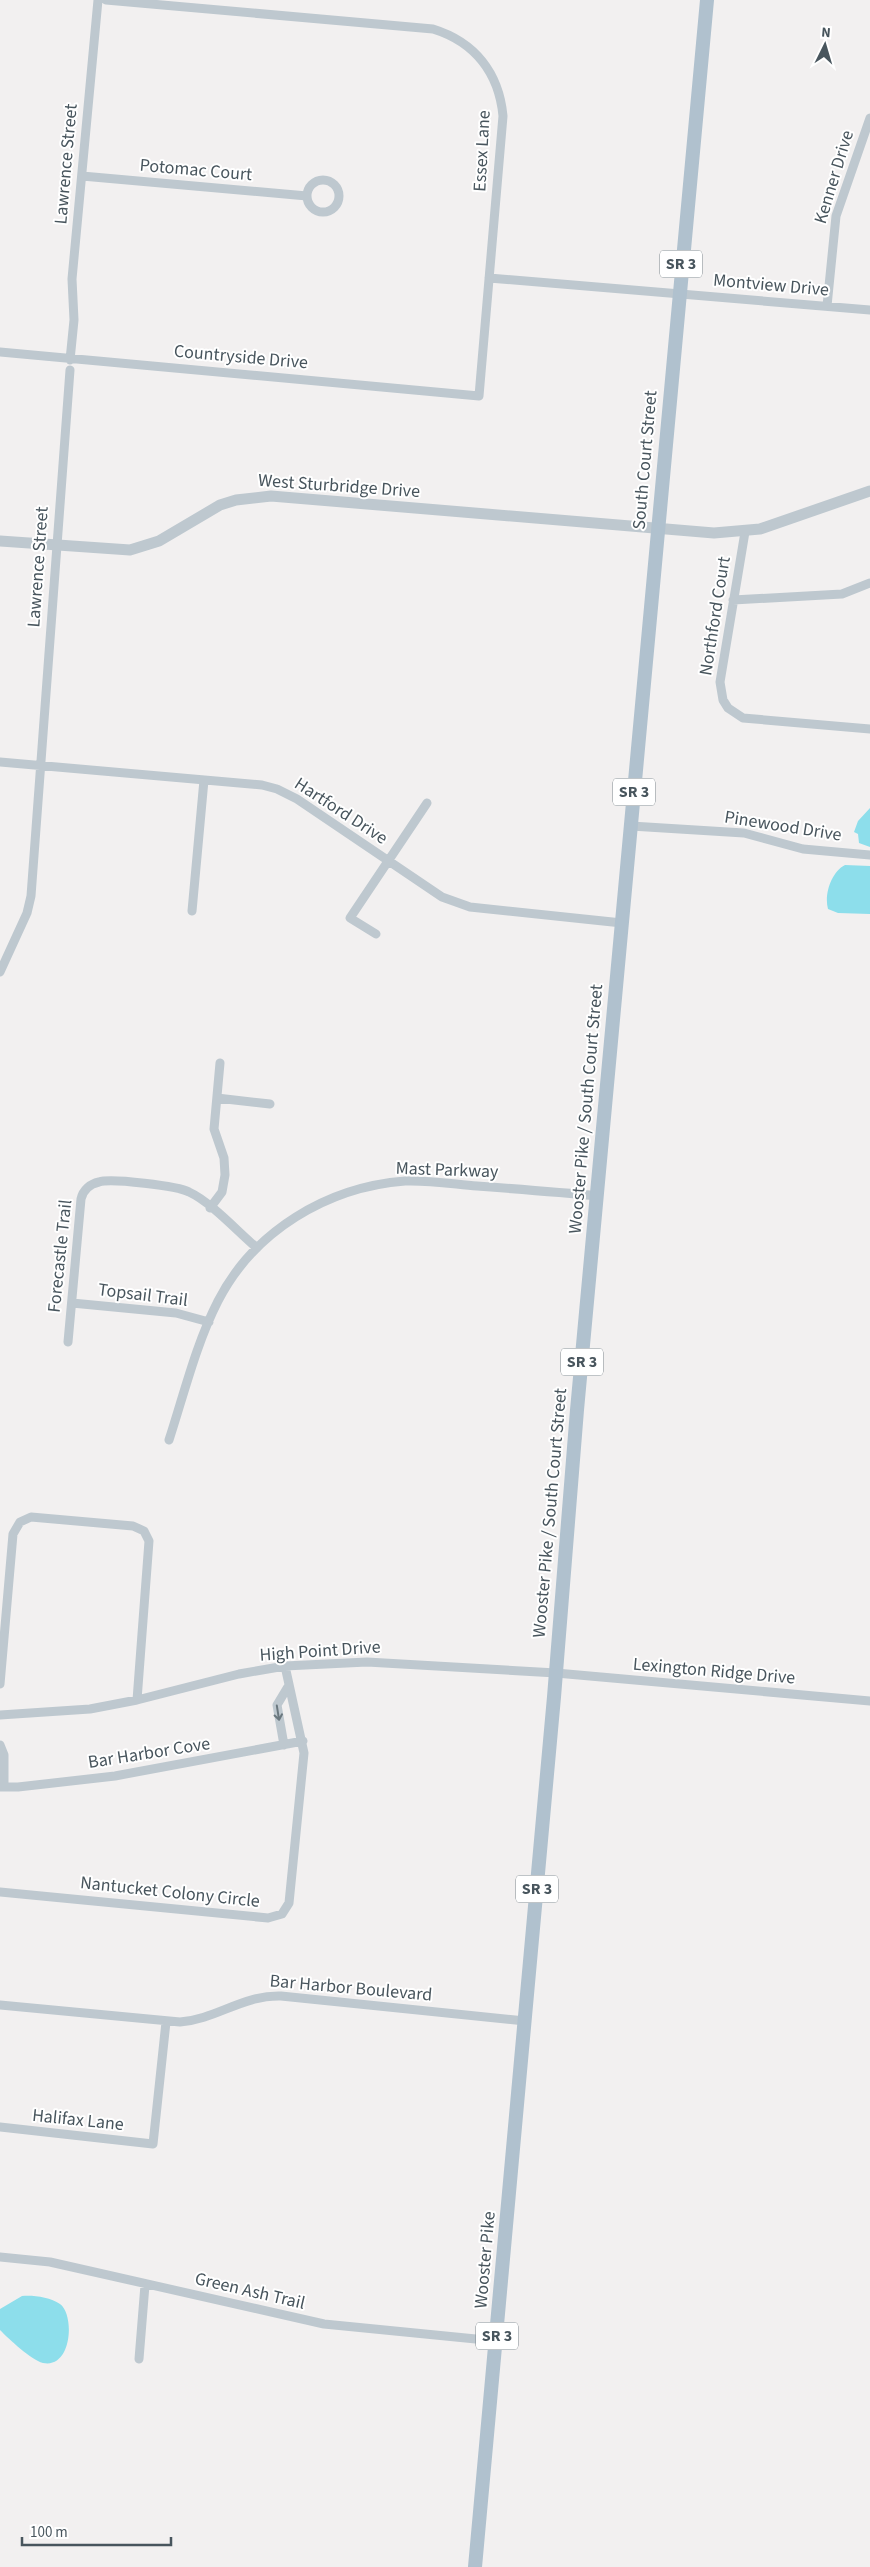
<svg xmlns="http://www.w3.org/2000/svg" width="870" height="2567" viewBox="0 0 870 2567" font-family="'Source Sans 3',sans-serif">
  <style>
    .water { fill: #8ddeeb }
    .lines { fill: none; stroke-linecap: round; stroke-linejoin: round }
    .minor { stroke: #bec8cf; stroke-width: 9 }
    .tertiary { stroke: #bec8cf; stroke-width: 11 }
    .primary { stroke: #b0c1ce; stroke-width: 14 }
    .oneway { stroke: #6b787f }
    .labels { text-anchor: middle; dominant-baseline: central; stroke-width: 4; stroke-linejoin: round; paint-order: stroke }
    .shield { fill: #fff; stroke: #7f888e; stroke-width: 1 }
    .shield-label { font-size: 16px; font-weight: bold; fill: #48555d }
    .street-label { font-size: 18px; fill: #48555d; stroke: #fff }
  </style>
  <rect width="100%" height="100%" fill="#f2f0f0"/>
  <!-- water -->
  <path class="water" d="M870,808V847L859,843L858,834L854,832L858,821Z
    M845,865L870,866V914L838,913L828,909C824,895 831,872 845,865Z
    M22,2296C33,2295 50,2297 60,2304C75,2315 72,2369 43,2363C31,2360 9,2339 0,2330V2309Z"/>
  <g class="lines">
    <!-- minor -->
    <path class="minor" d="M82,176L307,196
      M307 196a16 16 0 1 1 32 0a16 16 0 1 1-32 0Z
      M489,278L870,310
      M827,306L836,216L870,118
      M0,352L479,396L503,116C499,73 475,42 433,29L106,0
      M70,360L74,320L72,279L98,0
      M745,532L720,682L723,700L728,708L743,718L870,729
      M733,600L842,594L870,583
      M0,762L262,785L277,789L297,799L442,897L470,907L622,923
      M631,826L744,833L803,849L870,855
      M192,911L204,780
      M376,934L350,918L427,803
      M0,972L27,913L31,896L70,370
      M217,1098L270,1104
      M210,1208L222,1192L225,1175L224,1158L214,1129L220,1063
      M72,1303L176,1313L209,1322
      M68,1342L81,1199C83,1190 90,1184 99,1182C111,1178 178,1186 189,1192C211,1202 238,1232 257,1248
      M169,1440C184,1394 196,1344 218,1301C254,1231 327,1187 405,1181C428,1180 453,1184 477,1186C517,1189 557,1192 598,1196
      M0,1684L13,1534L20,1522L31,1517L133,1526L144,1531L149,1541L137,1700
      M0,1715L90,1709L137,1700L239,1674L285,1666L367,1662L556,1673L870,1701
      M0,1745L4,1755V1787
      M284,1745L277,1705L289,1685
      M0,1787H18L115,1776L303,1741
      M0,1892L268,1918L282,1914L289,1903L304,1753L285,1666
      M0,2005L180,2022C217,2019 242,1995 281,1996L525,2021
      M0,2127L153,2144L166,2022
      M0,2257L50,2262L324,2324L496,2341
      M139,2359L145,2285"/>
    <!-- tertiary -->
    <path class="tertiary" d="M0,541L130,550L159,541L220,505L236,500L271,496L714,533L760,529L870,491"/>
    <!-- primary -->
    <path class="primary" d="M475,2567L554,1697L577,1410L707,0"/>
  </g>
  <!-- one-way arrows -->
  <defs><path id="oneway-shaft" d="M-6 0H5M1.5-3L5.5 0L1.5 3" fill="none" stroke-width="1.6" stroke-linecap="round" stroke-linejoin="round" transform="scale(1.25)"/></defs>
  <use class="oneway" href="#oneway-shaft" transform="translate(278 1713) rotate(81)"/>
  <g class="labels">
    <!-- shield labels -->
    <g class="shield">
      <rect x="660" y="250.5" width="42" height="27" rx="4"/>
      <rect x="613" y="778.5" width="42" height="27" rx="4"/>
      <rect x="561" y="1348.5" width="42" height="27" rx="4"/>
      <rect x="516" y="1875.5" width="42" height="27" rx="4"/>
      <rect x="476" y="2322.5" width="42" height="27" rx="4"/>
    </g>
    <g class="shield-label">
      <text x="681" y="264">SR 3</text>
      <text x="634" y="792">SR 3</text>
      <text x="582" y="1362">SR 3</text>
      <text x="537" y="1889">SR 3</text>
      <text x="497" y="2336">SR 3</text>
    </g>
    <!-- street labels -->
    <g class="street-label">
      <text transform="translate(482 151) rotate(-87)">Essex Lane</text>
      <text transform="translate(66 164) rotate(-85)">Lawrence Street</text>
      <text transform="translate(196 170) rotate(5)">Potomac Court</text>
      <text transform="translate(834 177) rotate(-73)">Kenner Drive</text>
      <text transform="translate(771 285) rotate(5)">Montview Drive</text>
      <text transform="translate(241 357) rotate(5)">Countryside Drive</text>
      <text transform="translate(645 460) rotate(-85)">South Court Street</text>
      <text transform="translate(339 486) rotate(4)">West Sturbridge Drive</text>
      <text transform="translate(38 567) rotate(-86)">Lawrence Street</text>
      <text transform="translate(715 616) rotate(-81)">Northford Court</text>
      <text transform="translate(341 811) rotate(33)">Hartford Drive</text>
      <text transform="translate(783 826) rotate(9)">Pinewood Drive</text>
      <text transform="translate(586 1109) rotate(-85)">Wooster Pike / South Court Street</text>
      <text transform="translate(447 1170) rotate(2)">Mast Parkway</text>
      <text transform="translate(60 1256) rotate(-84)">Forecastle Trail</text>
      <text transform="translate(143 1295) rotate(7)">Topsail Trail</text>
      <text transform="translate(550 1513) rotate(-85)">Wooster Pike / South Court Street</text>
      <text transform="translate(320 1651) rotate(-4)">High Point Drive</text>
      <text transform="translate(714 1671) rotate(5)">Lexington Ridge Drive</text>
      <text transform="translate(149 1753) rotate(-9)">Bar Harbor Cove</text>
      <text transform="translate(170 1892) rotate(6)">Nantucket Colony Circle</text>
      <text transform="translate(351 1988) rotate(5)">Bar Harbor Boulevard</text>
      <text transform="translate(78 2120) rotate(6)">Halifax Lane</text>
      <text transform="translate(485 2260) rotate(-85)">Wooster Pike</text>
      <text transform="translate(250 2291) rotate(13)">Green Ash Trail</text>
    </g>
  </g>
  <!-- north arrow -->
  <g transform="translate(825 45) rotate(5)" stroke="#ffffff" stroke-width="4" paint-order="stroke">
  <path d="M0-4L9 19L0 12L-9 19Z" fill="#48555d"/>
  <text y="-8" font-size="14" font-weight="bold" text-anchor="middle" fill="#48555d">N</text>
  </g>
  <!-- scale -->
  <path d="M22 2537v8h149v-8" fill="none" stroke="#48555d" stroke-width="2.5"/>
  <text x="30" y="2537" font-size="15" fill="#48555d" stroke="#ffffff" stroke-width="4" paint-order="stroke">100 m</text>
</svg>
